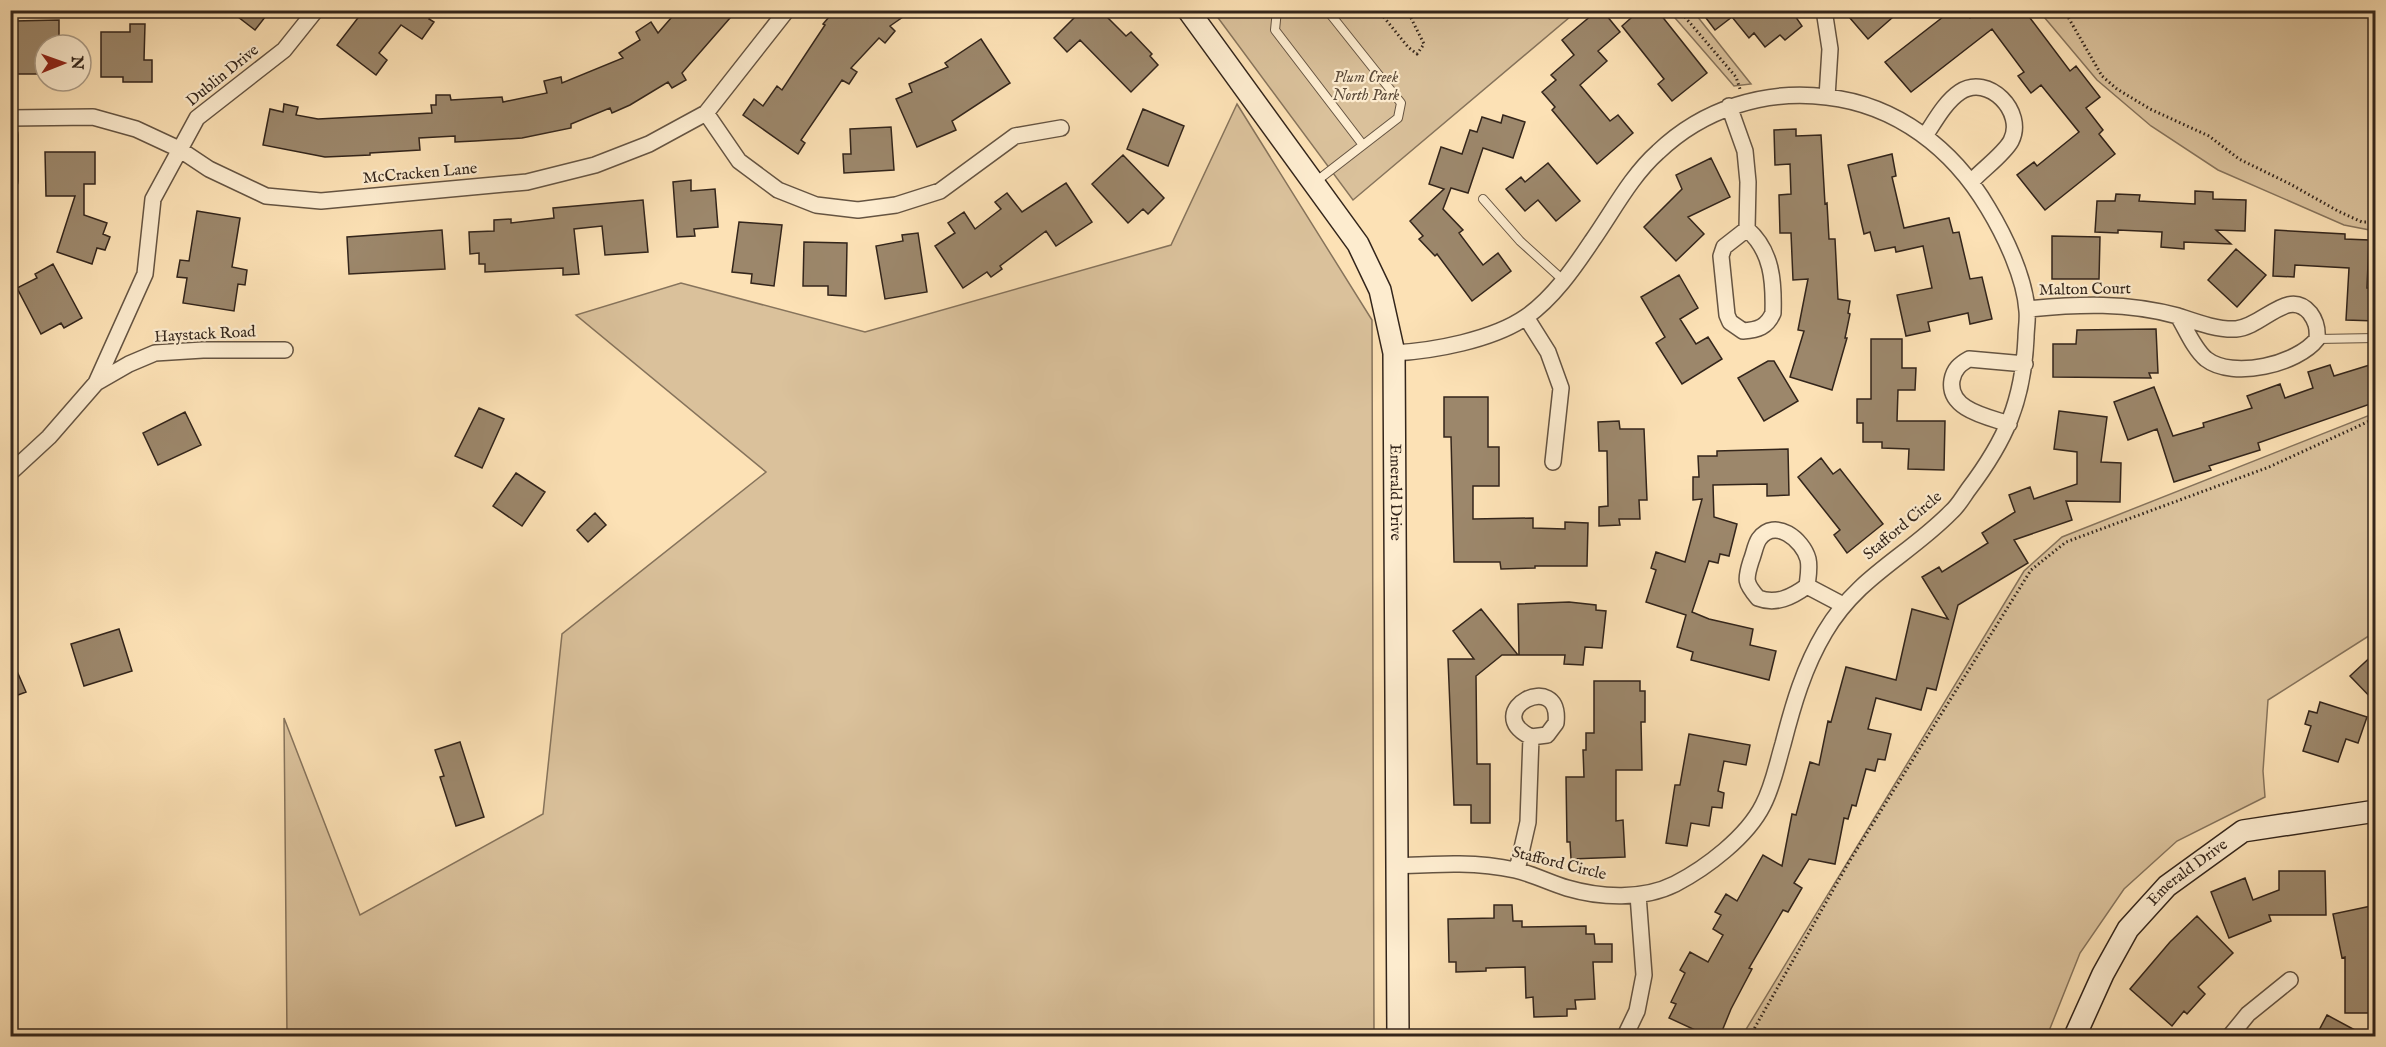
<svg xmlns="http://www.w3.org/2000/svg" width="2386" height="1047" viewBox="0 0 2386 1047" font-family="'IM FELL English',serif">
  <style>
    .green { fill: #dac19b; stroke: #86735b; stroke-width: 1.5 }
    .building { fill: #9c876b; stroke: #33251b; stroke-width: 1.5 }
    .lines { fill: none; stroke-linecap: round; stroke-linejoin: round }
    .lane-casing { stroke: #655442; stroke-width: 10 }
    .street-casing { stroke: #655442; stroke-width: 18 }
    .secondary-casing { stroke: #33251b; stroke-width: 24 }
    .path { stroke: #33251b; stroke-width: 3; stroke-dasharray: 1.5 3; stroke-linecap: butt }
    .lane { stroke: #fdeccf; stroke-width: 8 }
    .street { stroke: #fdeccf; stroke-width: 15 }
    .secondary { stroke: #fdeccf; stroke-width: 21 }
    .labels { text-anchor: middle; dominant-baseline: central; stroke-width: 4.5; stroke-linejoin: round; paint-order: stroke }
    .street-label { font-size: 16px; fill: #33251b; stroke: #fdeccf }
    .park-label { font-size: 16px; font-style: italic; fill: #5d4c3b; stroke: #fdeccf }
  </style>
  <rect width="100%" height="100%" fill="#fce1b5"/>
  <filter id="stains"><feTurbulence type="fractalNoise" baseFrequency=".00333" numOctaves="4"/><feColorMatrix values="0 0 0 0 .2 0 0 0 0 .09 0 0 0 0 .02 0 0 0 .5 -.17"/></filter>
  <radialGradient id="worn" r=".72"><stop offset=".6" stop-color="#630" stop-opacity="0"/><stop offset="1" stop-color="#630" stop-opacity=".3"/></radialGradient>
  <!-- green -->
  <path class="green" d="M1213,11H1577L1353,200Z
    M1669,11H1693L1751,84L1734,86Z
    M2039,11H2375V231L2344,225L2218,170L2151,126L2097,80Z
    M1237,104L1372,320L1374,1036H287L284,718L360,915L543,814L562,634L766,472L576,315L681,283L865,332L1171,245Z
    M2375,413V632L2268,700L2263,771L2265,797L2177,841L2124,889L2080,953L2047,1036H1742L2024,571L2062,537Z"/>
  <!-- building -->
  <path class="building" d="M229,10H258L266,16L255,30Z
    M364,10H435L429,19L434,22L422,39L401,25L379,53L387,60L376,75L337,45Z
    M678,10H737L682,73L686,80L672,88L668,82L630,105L612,113L610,108L571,124V128L522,138L475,141L455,142V136L419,138L420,150L370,153V155L325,157L263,145L270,109L283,112L284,104L298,107L296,115L318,119L432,113L431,105H436V95H450L451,100L502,97L503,102L547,93L544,81L561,77L562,83L623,58L619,53L640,40L636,32L651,22L658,33Z
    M835,10H913L890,26L895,31L885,43L879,38L851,68L857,72L849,84L842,80L801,140L805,143L798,154L743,115L754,99L763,106L777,86L782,90L825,25L823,24Z
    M1082,10H1100L1126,36L1131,32L1152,54L1150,56L1158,65L1131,92L1080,40L1067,52L1054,38Z
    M1598,10H1602L1620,32L1598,51L1607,61L1580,85L1610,121L1618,115L1633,133L1597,164L1552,110L1555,107L1542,92L1556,80L1551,75L1574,55L1562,40Z
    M1640,10H1657L1707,73L1672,101L1658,84L1664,79L1622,26Z
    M1700,10H1791L1802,26L1785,40L1780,35L1765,47L1754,33L1749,38L1732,17L1715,30Z
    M1843,10H1901L1868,39Z
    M1952,10H1964L1970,18L1980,10H2024L2070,71L2076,66L2100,97L2086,108L2103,130L2099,134L2115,154L2045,210L2017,175L2034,162L2037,166L2079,132L2041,85L2031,93L2018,76L2024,72L1992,29L1911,92L1885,62Z
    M59,20V45H45V74H15L14,21Z
    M130,24H145L144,60H152V82H123V77H101V32H130Z
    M981,39L1010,83L952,121L956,130L917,147L896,99L912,92L909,84L948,67L945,63Z
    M1143,109L1184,126L1168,166L1127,149Z
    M1503,115L1525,122L1513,158L1483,148L1468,193L1451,188L1443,209L1463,230L1459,233L1483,265L1498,253L1511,271L1472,301L1437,254L1435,256L1419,239L1423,236L1410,221L1444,189L1429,184L1441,147L1462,154L1470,130L1477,132L1482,117L1501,123Z
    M891,127L894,170L844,173L843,154H851L850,129Z
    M1796,129V136L1821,135L1825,204L1827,203L1829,239H1835L1838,299L1850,301L1848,313L1850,314L1845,338H1847L1832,390L1790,377L1804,331L1798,330L1808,279L1793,280L1791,233H1780L1779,195L1791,194L1790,164L1775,165L1774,130Z
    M45,152H95V184H84V215L107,223L103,234L110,237L105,250L97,248L92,264L57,252L75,196H46Z
    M1892,154L1896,176L1892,177L1904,228L1949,218L1953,233L1959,232L1970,279L1982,277L1992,319L1970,324L1968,313L1928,322L1930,331L1906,336L1897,295L1932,288L1923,246L1896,252L1895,247L1875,251L1870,232L1864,234L1848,165Z
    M1123,155L1164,198L1148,214L1143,209L1128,223L1092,184Z
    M1711,158L1730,197L1688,217L1704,234L1676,261L1644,227L1682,189L1676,175Z
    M1548,163L1580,201L1556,221L1538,200L1525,211L1506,189L1521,177L1525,182Z
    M691,180V191L715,189L718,227L694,229L695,236L677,237L673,182Z
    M1066,183L1092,222L1056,246L1046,231L1000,266L1002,269L991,277L987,272L963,288L935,246L955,233L948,223L964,212L975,229L1001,209L995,202L1007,193L1022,212Z
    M2195,191L2213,192V199L2246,200L2245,231L2216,230L2231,244L2184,242V249L2161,247L2162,232L2118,230V233L2095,232L2097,201H2115L2116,194L2140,195L2139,201L2195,204Z
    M643,200L648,252L605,255L602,226L574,229L579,274L563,275V268L485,272V264H479V253L470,254L469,232L494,231V220L511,219V223L554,218L553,208Z
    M197,211L240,218L232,267L247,270L245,285L238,284L234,311L183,303L187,278L177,277L180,260L189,261Z
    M739,222L782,225L774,286L751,283L752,274L732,272Z
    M442,230L445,269L349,274L347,237Z
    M2275,230L2345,234V239L2369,240L2367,288H2376V321L2346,320L2349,268L2295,265L2294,277L2273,276Z
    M918,233L927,292L885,299L876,246L903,241L902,235Z
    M2052,236L2100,237L2099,279H2052Z
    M804,242L847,243L846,296L828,295V286H803Z
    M2236,249L2266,275L2237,307L2208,280Z
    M53,264L82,318L64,328L61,323L41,334L17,288L37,278L35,274Z
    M1679,275L1698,308L1680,319L1696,344L1708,337L1722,359L1682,384L1656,343L1665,337L1641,297Z
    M2156,329L2158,373H2149L2151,378L2053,377V344H2076L2077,330Z
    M1871,339H1902V368H1916L1915,390H1898L1897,421H1945L1944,470L1908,469L1909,449L1882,448V442H1863V423H1857V399H1871Z
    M1768,361H1774L1798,401L1764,421L1738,378Z
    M2376,363V402L2258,443L2260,450L2209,466L2211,470L2174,482L2157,429L2128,440L2114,402L2154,387L2173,436L2204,427L2203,423L2252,408L2247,396L2280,384L2285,398L2313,388L2308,372L2330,365L2334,376Z
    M1444,397H1488V447H1499V486H1473V519L1533,518V528L1565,529V522L1588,523L1587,566H1535V568L1501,569L1500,562H1454L1451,437H1444Z
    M479,408L504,419L482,468L455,456Z
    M2059,411L2107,417L2101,462L2121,463L2120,502L2066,501L2072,520L2014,540L2028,563L1958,605L1936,690L1927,688L1921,710L1876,698L1868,729L1891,734L1885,760L1878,759L1875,771L1866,769L1856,806L1852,805L1848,819L1844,818L1835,864L1809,859L1794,883L1802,888L1788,912L1783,910L1749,968L1752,969L1731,1009L1720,1036H1708L1669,1018L1676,1004L1671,1002L1685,973L1680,970L1690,952L1708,962L1723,935L1713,929L1721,915L1715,912L1726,894L1737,901L1763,855L1782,866L1792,814L1796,815L1810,762L1819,765L1828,721L1831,722L1846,667L1896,680L1912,609L1948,619L1922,577L1939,567L1942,572L1988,543L1982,533L2015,512L2009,495L2030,487L2034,499L2077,484V452L2054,449Z
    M185,412L201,445L158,465L143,433Z
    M1619,421L1620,429H1644L1647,500H1639L1640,519H1619L1620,525L1599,526V507L1608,506L1607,451H1599L1598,422Z
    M1788,449L1789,495L1767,496V484L1713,485L1714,517L1737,524L1729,556L1720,554L1718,563L1709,561L1692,612L1709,619L1753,629L1750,645L1776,651L1769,680L1691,660L1693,652L1677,647L1686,615L1646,602L1656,570L1651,568L1656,552L1685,562L1702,499L1693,500V477H1699L1698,456H1717V451Z
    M1821,458L1833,474L1840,469L1883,524L1847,553L1834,535L1840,530L1798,477Z
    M516,473L545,492L522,526L493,506Z
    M595,513L606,525L588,542L577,530Z
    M1569,602L1596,605V610L1606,611L1602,648L1585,647L1583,665L1564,664L1565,655H1519L1518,604Z
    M1481,609L1518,655H1502L1476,676L1477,764H1490V823H1471V805H1454L1448,659H1474L1453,631Z
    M119,629L132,671L84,686L71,644Z
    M2376,652V703L2350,676Z
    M10,655L26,692L10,698Z
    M1594,681H1640V691H1645V722H1641L1642,770H1616V821L1623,820L1625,857L1571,859L1570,842H1567L1566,777H1584L1583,750H1586V733H1594Z
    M2320,702L2367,717L2358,743L2346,739L2338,762L2303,751L2311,726L2305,724L2309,711L2317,713Z
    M1689,734L1750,745L1746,765L1724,761L1718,791L1724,793L1722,808L1712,807L1709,826L1691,823L1687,846L1666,843L1675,785H1680Z
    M460,742L484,817L456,826L440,777L444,776L435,750Z
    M2279,871H2325L2326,915H2269L2271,921L2229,938L2211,892L2245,878L2253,900L2279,890Z
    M1494,905H1512L1513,921H1522V927L1586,926V934H1594L1595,944H1612V962H1593L1595,999L1575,1000L1576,1009H1567V1016L1534,1017L1533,997L1526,998L1525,967L1486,968V971L1456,972V962H1449L1448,919L1494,918Z
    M2376,905V1013H2345V957L2342,958L2333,914Z
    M2197,916L2233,953L2198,987L2205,994L2187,1014L2184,1011L2172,1026L2130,989L2170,942Z
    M2327,1015L2366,1036H2316Z"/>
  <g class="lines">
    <defs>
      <path id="lane" d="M1277,10L1275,30L1363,145
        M1314,183L1398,118L1401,103L1327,10
        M1483,199L1520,241L1563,280
        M2317,339L2376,338"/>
      <path id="street" d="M1824,10L1830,49L1827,97
        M1729,106L1745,151L1748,182L1747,229L1724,247L1721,256L1727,315L1730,322L1743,331C1758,330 1767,327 1773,313C1774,281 1772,251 1747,229
        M706,113L739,161L778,190L816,205L858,210L896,205L940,191L1015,136L1061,128
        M10,118L93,117L136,129L179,149L209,169L266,196L321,201L527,182L595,165L649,144L706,113L787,10
        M10,135V181
        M1925,136C1935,121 1945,102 1960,92C1988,73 2026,112 2011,141C2004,154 1983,169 1972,181
        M2028,309C2079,304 2127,302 2178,316C2186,329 2194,349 2206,359C2233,380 2298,364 2317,339C2318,328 2316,321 2310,313C2288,287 2263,327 2236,329C2217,330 2196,322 2178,316
        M1526,317L1548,352L1561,388L1553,462
        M1394,353C1433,351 1493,340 1526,317C1553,298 1574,268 1592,241C1613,211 1631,176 1658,152C1703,109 1765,89 1827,97C1897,105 1953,149 1988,208C2005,236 2025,278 2027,311C2028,320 2026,329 2026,338C2023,401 2006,440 1968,490C1963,497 1958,506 1951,512C1908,556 1858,576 1825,632C1804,667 1793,705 1783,744C1777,764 1773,786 1763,805C1747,837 1706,868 1675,884C1643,900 1601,898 1567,888C1550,883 1533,874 1515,870C1475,861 1435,864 1395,866
        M96,383L129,364L155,353L203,350H285
        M2009,424C1989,417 1947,410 1952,380C1954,369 1960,364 1969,359L2025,364
        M10,473L49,437L96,383L145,274L153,199L197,118L284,50L316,10
        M1807,586C1792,597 1776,605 1758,598C1745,583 1745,580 1751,561C1754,554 1755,545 1759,539C1775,517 1803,540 1808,559C1810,568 1808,577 1807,586L1843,605
        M1517,870L1528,822L1531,737L1547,735L1556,723C1562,668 1479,711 1531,737
        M1625,1036L1637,1011L1644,975L1638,895
        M2230,1036L2248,1014L2290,980"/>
      <g id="secondary">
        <path id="s1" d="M1188,10L1358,244L1380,290L1394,353L1398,1036"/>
        <path id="s2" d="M2075,1036L2103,974L2128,929L2167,886L2243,831L2376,811"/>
      </g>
    </defs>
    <!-- lane casing -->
    <use href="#lane" class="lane-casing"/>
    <!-- street casing -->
    <use href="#street" class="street-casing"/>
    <!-- secondary casing -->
    <use href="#secondary" class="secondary-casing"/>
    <!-- path -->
    <path class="path" d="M1378,10L1408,47L1417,54L1424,44L1407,10
      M1679,10L1736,77L1740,89
      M2064,10L2102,76L2117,89L2150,109L2209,136L2239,159L2290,184L2338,211L2362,222H2376
      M1750,1036L1849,862L2031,570L2066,542L2269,467L2376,418"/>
    <!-- lane -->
    <use href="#lane" class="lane"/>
    <!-- street -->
    <use href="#street" class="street"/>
    <!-- secondary -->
    <use href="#secondary" class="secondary"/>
  </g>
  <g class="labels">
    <!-- street labels -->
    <g class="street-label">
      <text transform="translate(223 76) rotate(-39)">Dublin Drive</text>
      <text transform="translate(420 174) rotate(-5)">McCracken Lane</text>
      <text transform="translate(2085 290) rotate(-1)">Malton Court</text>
      <text transform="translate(205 335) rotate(-3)">Haystack Road</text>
      <text stroke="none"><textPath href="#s1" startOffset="544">Emerald Drive</textPath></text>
      <text transform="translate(1903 526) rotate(-40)">Stafford Circle</text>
      <text transform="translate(1559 864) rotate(14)">Stafford Circle</text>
      <text stroke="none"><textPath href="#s2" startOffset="202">Emerald Drive</textPath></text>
    </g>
    <!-- park labels -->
    <g class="park-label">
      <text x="1366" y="78">Plum Creek<tspan x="1366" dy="18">North Park</tspan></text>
    </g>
  </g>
  <!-- margin -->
  <rect width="2386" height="1047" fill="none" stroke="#fce1b5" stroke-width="36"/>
  <rect x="12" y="12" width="2362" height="1023" fill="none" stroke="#33251b" stroke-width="3"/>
  <rect x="18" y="18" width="2350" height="1011" fill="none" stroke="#33251b" stroke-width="1.5"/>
  <!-- north arrow -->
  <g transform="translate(63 63) rotate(89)"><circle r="28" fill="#fdeccf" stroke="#ac9c87" stroke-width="1.5"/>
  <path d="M0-4.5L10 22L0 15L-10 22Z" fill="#8f2418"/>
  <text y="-9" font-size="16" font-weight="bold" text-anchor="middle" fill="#33251b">N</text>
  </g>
  <rect width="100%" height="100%" filter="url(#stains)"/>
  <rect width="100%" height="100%" fill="url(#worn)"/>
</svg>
